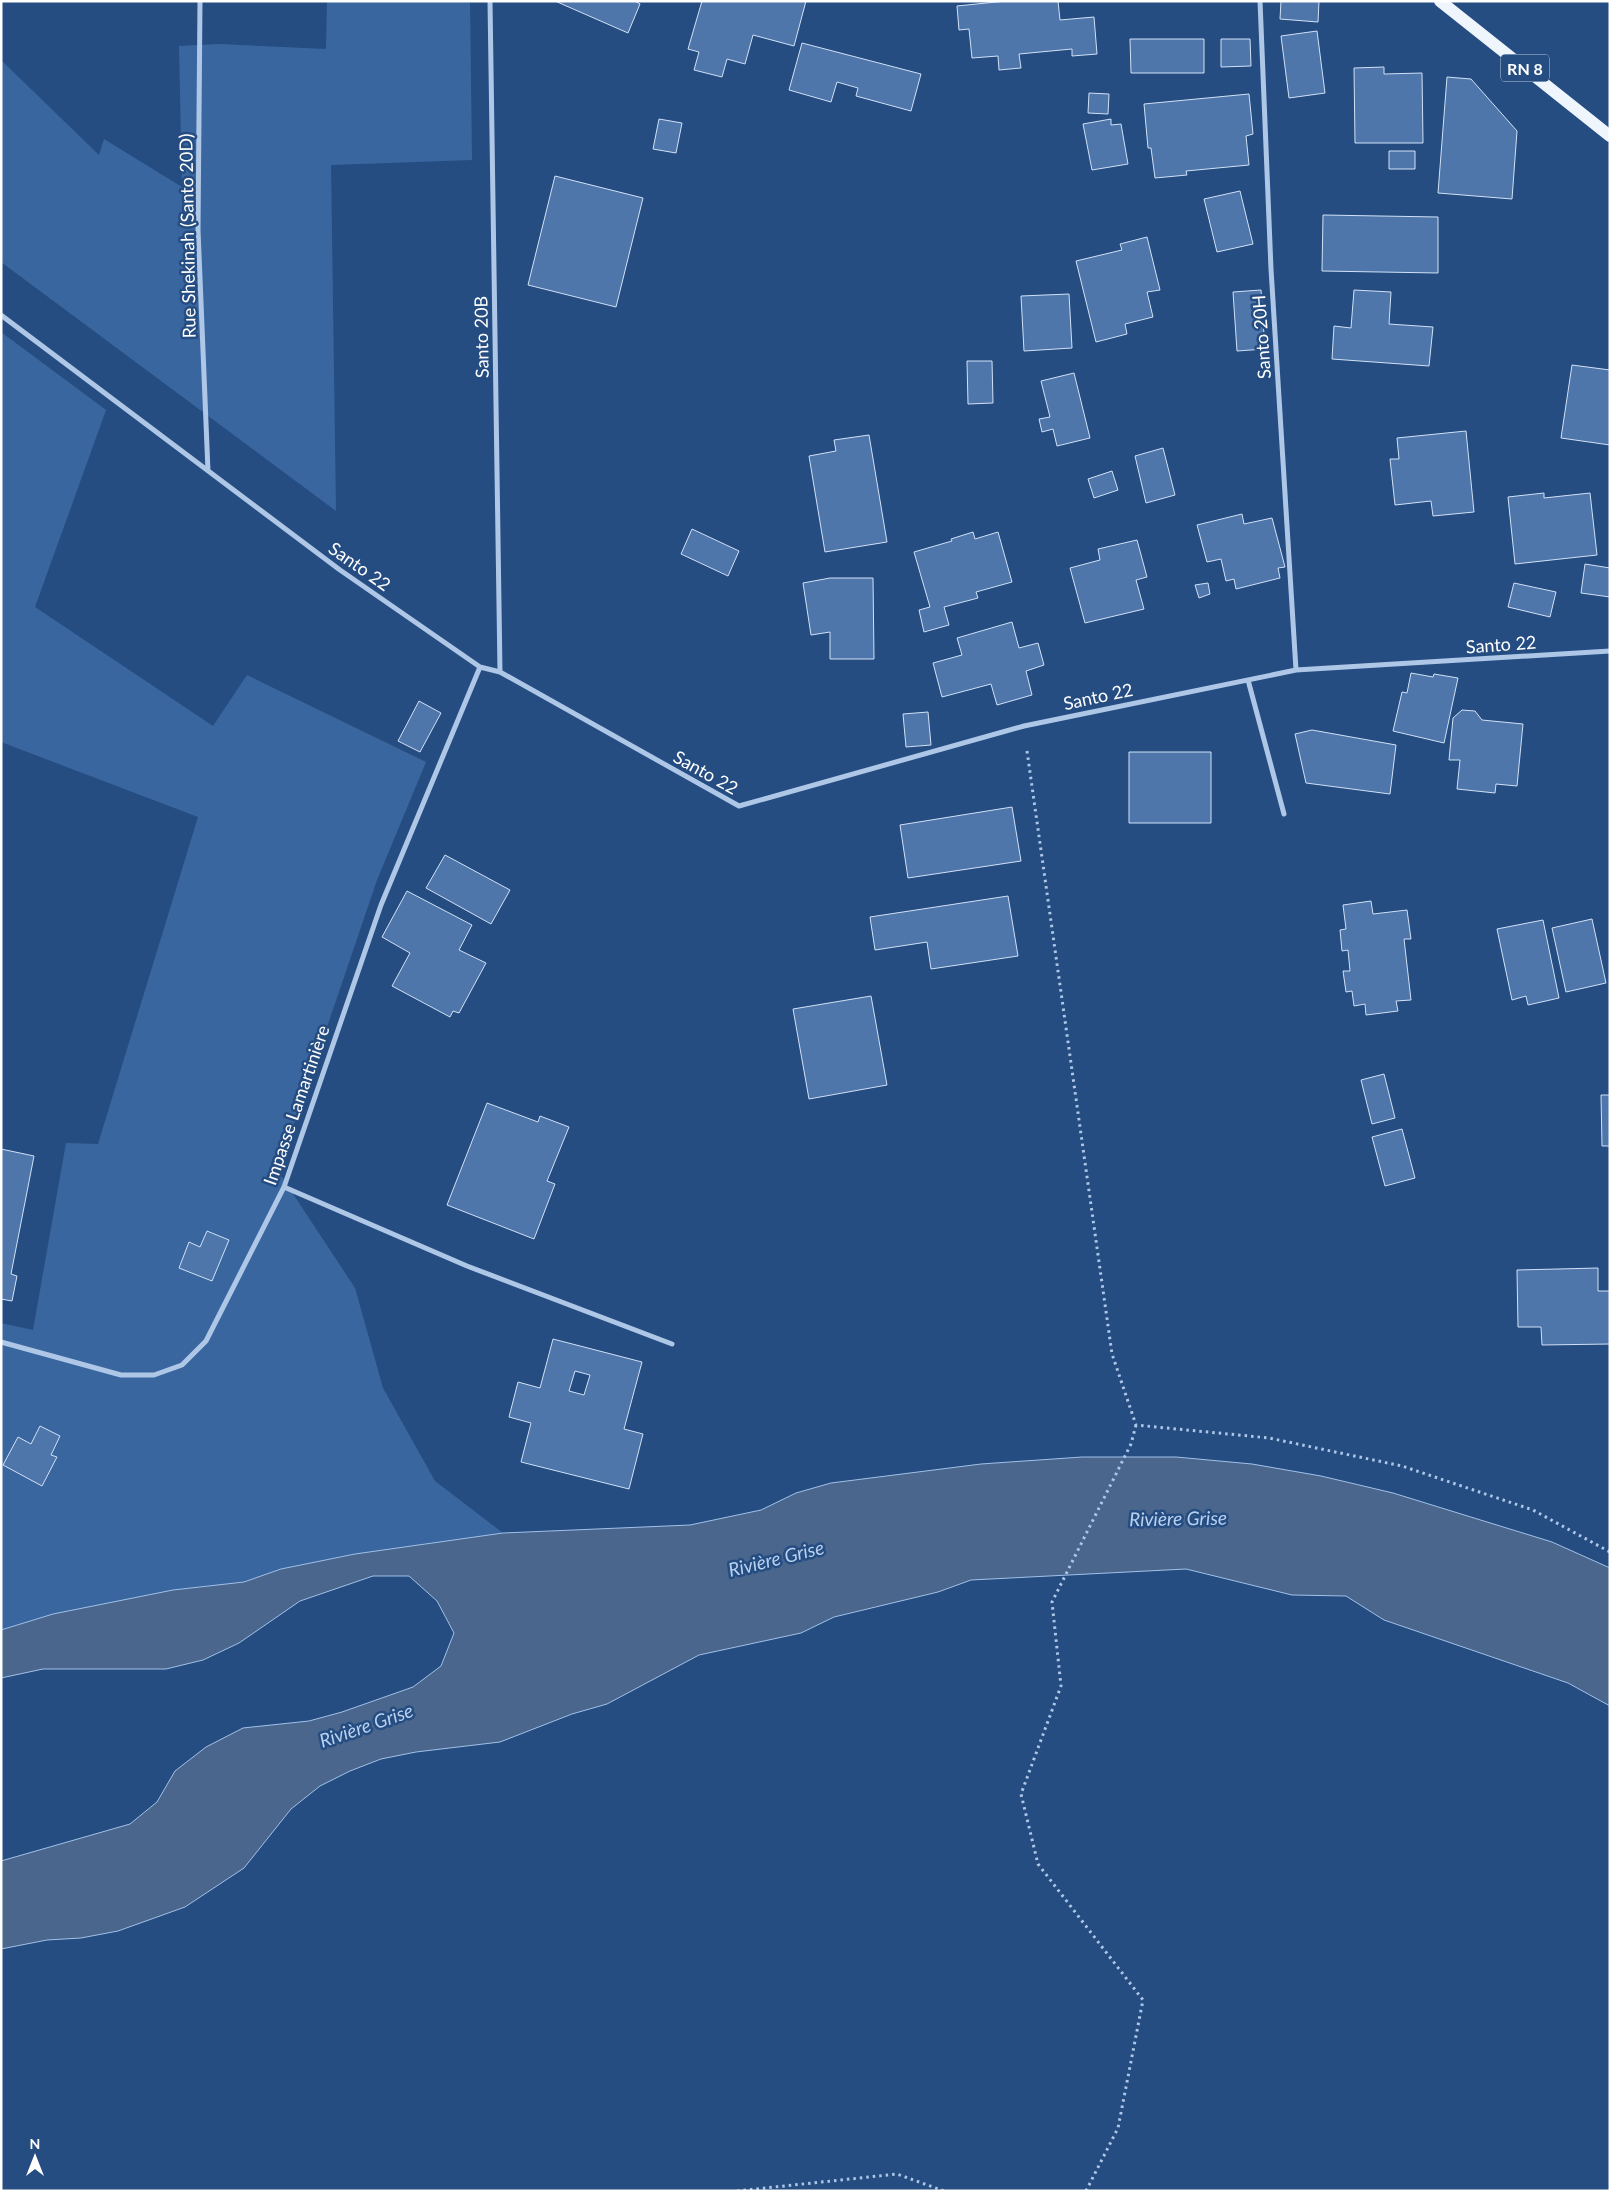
<svg xmlns="http://www.w3.org/2000/svg" width="1611" height="2192" viewBox="0 0 1611 2192" font-family="Lato,sans-serif">
  <style>
    .green { fill: #3a66a0 }
    .water { fill: #4a668d; stroke: #a2c1e8 }
    .building { fill: #4e76ab; stroke: #d1e1f6; fill-rule: evenodd }
    .lines { fill: none; stroke-linecap: round; stroke-linejoin: round }
    .path { stroke: #aec7e7; stroke-width: 3; stroke-dasharray: 2.5 4; stroke-linecap: butt }
    .street { stroke: #aec7e7; stroke-width: 5 }
    .primary { stroke: #eff5fd; stroke-width: 12 }
    .labels { text-anchor: middle; dominant-baseline: central; stroke-width: 5; stroke-linejoin: round; paint-order: stroke }
    .shield { fill: #254d82; stroke: #becada; stroke-width: 1 }
    .shield-label { font-size: 16px; font-weight: bold; fill: #fff }
    .street-label { font-size: 18px; fill: #fff; stroke: #254d82 }
    .water-label { font-size: 19px; font-style: italic; fill: #b9d1ef; stroke: #254d82 }
  </style>
  <rect width="100%" height="100%" fill="#254d82"/>
  <!-- green -->
  <path class="green" d="M327,1H470L472,160L331,165L336,511L1,262V60L99,155L104,139L182,187L179,46L218,44L326,49Z
    M1,332L106,410L35,607L213,726L247,675L426,762L377,880L278,1171L355,1288L383,1388L435,1481L503,1533L355,1554L281,1569L244,1582L173,1590L53,1614L1,1630V1323L33,1330L66,1143L98,1144L198,817L1,742Z"/>
  <!-- water -->
  <path class="water" d="M1082,1457H1176L1252,1464L1321,1476L1393,1493L1552,1542L1610,1568V1706L1568,1683L1384,1620L1346,1596L1292,1595L1186,1569L971,1580L938,1592L834,1617L801,1633L699,1655L607,1704L572,1714L500,1742L416,1752L381,1759L350,1771L320,1786L291,1809L244,1868L185,1907L118,1931L81,1938L47,1940L1,1949V1861L130,1824L157,1802L175,1771L206,1747L243,1728L309,1721L342,1712L413,1687L441,1666L454,1633L437,1601L409,1576H373L300,1601L239,1643L203,1660L166,1669H43L1,1678V1630L53,1614L173,1590L244,1582L281,1569L355,1554L503,1533L690,1525L761,1510L796,1493L831,1483L981,1464Z"/>
  <!-- building -->
  <path class="building" d="M555,1H635L640,4L628,33Z
    M702,1H806L794,46L753,35L745,64L727,59L722,77L694,70L699,52L688,49Z
    M1006,1H1058L1060,20L1094,17L1097,54L1072,56V49L1019,54L1021,68L999,70L998,56L972,58L969,29L959,30L957,6Z
    M1281,1H1319L1318,22L1280,19Z
    M1317,31L1325,93L1289,98L1281,36Z
    M1130,39H1204V73H1131Z
    M1221,39H1250L1251,66L1221,67Z
    M802,43L921,74L911,111L856,96L858,88L837,82L831,102L789,90Z
    M1384,67V74L1422,73L1423,143H1355L1354,68Z
    M1447,77L1471,79L1517,131L1512,199L1438,193Z
    M1089,93L1109,94L1108,114L1088,113Z
    M1249,94L1253,134L1246,136L1249,165L1186,171L1187,175L1155,178L1151,148H1148L1144,104Z
    M659,119L682,123L676,153L653,149Z
    M1111,119V125L1121,124L1128,164L1092,170L1083,124Z
    M1389,151H1415V169H1389Z
    M555,176L643,198L616,307L528,285Z
    M1240,191L1253,244L1217,252L1204,199Z
    M1323,215L1438,217V273L1322,271Z
    M1147,237L1160,290L1147,292L1153,317L1125,324L1127,334L1096,342L1076,261L1122,250L1120,244Z
    M1261,290L1265,349L1237,351L1233,292Z
    M1354,290L1391,292L1389,324L1433,327L1429,366L1332,359L1334,326L1351,328Z
    M1069,294L1072,348L1024,351L1021,296Z
    M967,361H992L993,403L968,404Z
    M1572,365L1610,370V445L1561,438Z
    M1074,373L1090,438L1057,446L1053,429L1042,432L1039,419L1050,417L1041,381Z
    M1466,431L1474,512L1433,516L1431,501L1395,505L1390,459H1399L1397,438Z
    M869,435L887,542L825,552L809,456L836,451L834,440Z
    M1163,448L1175,495L1146,503L1135,456Z
    M1112,471L1118,490L1094,498L1088,479Z
    M1544,493V498L1590,493L1597,555L1515,564L1508,497Z
    M1242,514L1244,524L1272,518L1285,567L1278,568L1280,578L1236,589L1234,579L1226,581L1221,559L1207,562L1197,525Z
    M692,529L739,551L728,576L681,554Z
    M973,532L975,539L998,532L1012,582L976,592L978,598L944,607L949,625L924,632L919,610L930,607L914,552L952,541L951,539Z
    M1137,540L1147,577L1136,580L1144,609L1085,623L1070,568L1100,560L1098,549Z
    M1585,564L1610,568V597L1581,593Z
    M830,578H873L874,659H830V632L811,635L803,583Z
    M1208,583L1210,594L1199,598L1195,585Z
    M1514,583L1556,592L1550,617L1508,607Z
    M1012,622L1019,648L1038,643L1044,665L1026,671L1032,695L997,705L991,684L942,697L933,663L962,655L957,638Z
    M1411,673L1433,677L1434,674L1458,678L1444,743L1393,731L1402,692L1407,693Z
    M419,701L441,713L420,752L398,741Z
    M1462,710L1475,711L1482,720L1523,724L1517,786L1496,784L1495,793L1457,789L1460,760H1449L1453,718Z
    M928,712L931,745L906,747L903,714Z
    M1312,730L1396,745L1390,794L1306,783L1295,734Z
    M1129,752H1211V823H1129Z
    M1012,807L1021,861L908,878L900,825Z
    M445,855L510,890L491,924L426,888Z
    M407,891L472,925L459,950L486,963L459,1013L453,1011L450,1017L392,986L410,953L382,937Z
    M1008,896L1018,956L931,969L927,942L875,950L870,917Z
    M1371,901L1373,914L1407,910L1411,939H1404L1411,1000L1396,1001L1398,1011L1366,1015L1365,1004L1354,1006L1352,991L1346,992L1343,971H1350L1348,950L1342,951L1340,930L1346,929L1343,905Z
    M1592,919L1606,983L1566,992L1552,928Z
    M1543,920L1559,998L1528,1005L1526,996L1512,1000L1497,929Z
    M871,996L887,1085L809,1099L793,1009Z
    M1384,1074L1395,1118L1372,1124L1361,1080Z
    M1601,1095H1610V1146H1602Z
    M487,1103L538,1122L540,1116L569,1127L547,1181L555,1184L534,1239L447,1205Z
    M1402,1129L1415,1178L1385,1186L1372,1137Z
    M1,1149L34,1156L11,1274L17,1276L12,1301L1,1299Z
    M207,1231L229,1240L212,1281L179,1268L189,1242L200,1247Z
    M1598,1268V1291H1610V1344L1542,1345L1541,1327H1518L1517,1270Z
    M553,1339L642,1362L624,1429L643,1434L629,1489L521,1462L531,1423L509,1417L518,1382L540,1388ZM575,1371L590,1375L584,1395L569,1391Z
    M40,1426L60,1436L51,1455L57,1457L42,1486L3,1465L18,1437L31,1444Z"/>
  <g class="lines">
    <!-- path -->
    <path class="path" d="M1027,751L1112,1354L1136,1425L1269,1438L1402,1466L1533,1510L1610,1552
      M737,2191L897,2174L944,2191
      M1086,2191L1118,2128L1143,2000L1038,1864L1021,1794L1061,1686L1052,1602L1131,1444L1136,1425"/>
    <!-- street -->
    <path class="street" d="M200,1L198,230L208,471
      M490,1L500,672
      M1260,1L1271,269L1296,670
      M1,315L340,570L480,667L500,672L739,806L1024,726L1296,670L1610,651
      M1248,680L1284,814
      M284,1187L467,1266L672,1344
      M1,1342L121,1375H154L182,1365L206,1341L284,1187L381,905L480,667"/>
    <!-- primary -->
    <path class="primary" d="M1440,1L1610,136"/>
  </g>
  <g class="labels">
    <!-- shield labels -->
    <rect class="shield" x="1501" y="54.5" width="48" height="27" rx="4"/>
    <g class="shield-label">
      <text x="1525" y="68">RN 8</text>
    </g>
    <!-- street labels -->
    <g class="street-label">
      <text transform="translate(187 236) rotate(-91)">Rue Shekinah (Santo 20D)</text>
      <text transform="translate(481 337) rotate(-91)">Santo 20B</text>
      <text transform="translate(1261 337) rotate(-94)">Santo 20H</text>
      <text transform="translate(360 566) rotate(35)">Santo 22</text>
      <text transform="translate(1501 644) rotate(-4)">Santo 22</text>
      <text transform="translate(1098 696) rotate(-12)">Santo 22</text>
      <text transform="translate(706 772) rotate(29)">Santo 22</text>
      <text transform="translate(296 1105) rotate(-71)">Impasse Lamartinière</text>
    </g>
    <!-- water labels -->
    <g class="water-label">
      <text transform="translate(1178 1518) rotate(-1)">Rivière Grise</text>
      <text transform="translate(776 1558) rotate(-14)">Rivière Grise</text>
      <text transform="translate(366 1725) rotate(-19)">Rivière Grise</text>
    </g>
  </g>
  <!-- border -->
  <rect width="1611" height="2192" fill="none" stroke="#ffffff" stroke-width="5"/>
  <!-- north arrow -->
  <g transform="translate(35 2157)" stroke="#254d82" stroke-width="4" paint-order="stroke">
  <path d="M0-4L9 19L0 12L-9 19Z" fill="#ffffff"/>
  <text y="-8" font-size="14" font-weight="bold" text-anchor="middle" fill="#ffffff">N</text>
  </g>
</svg>
